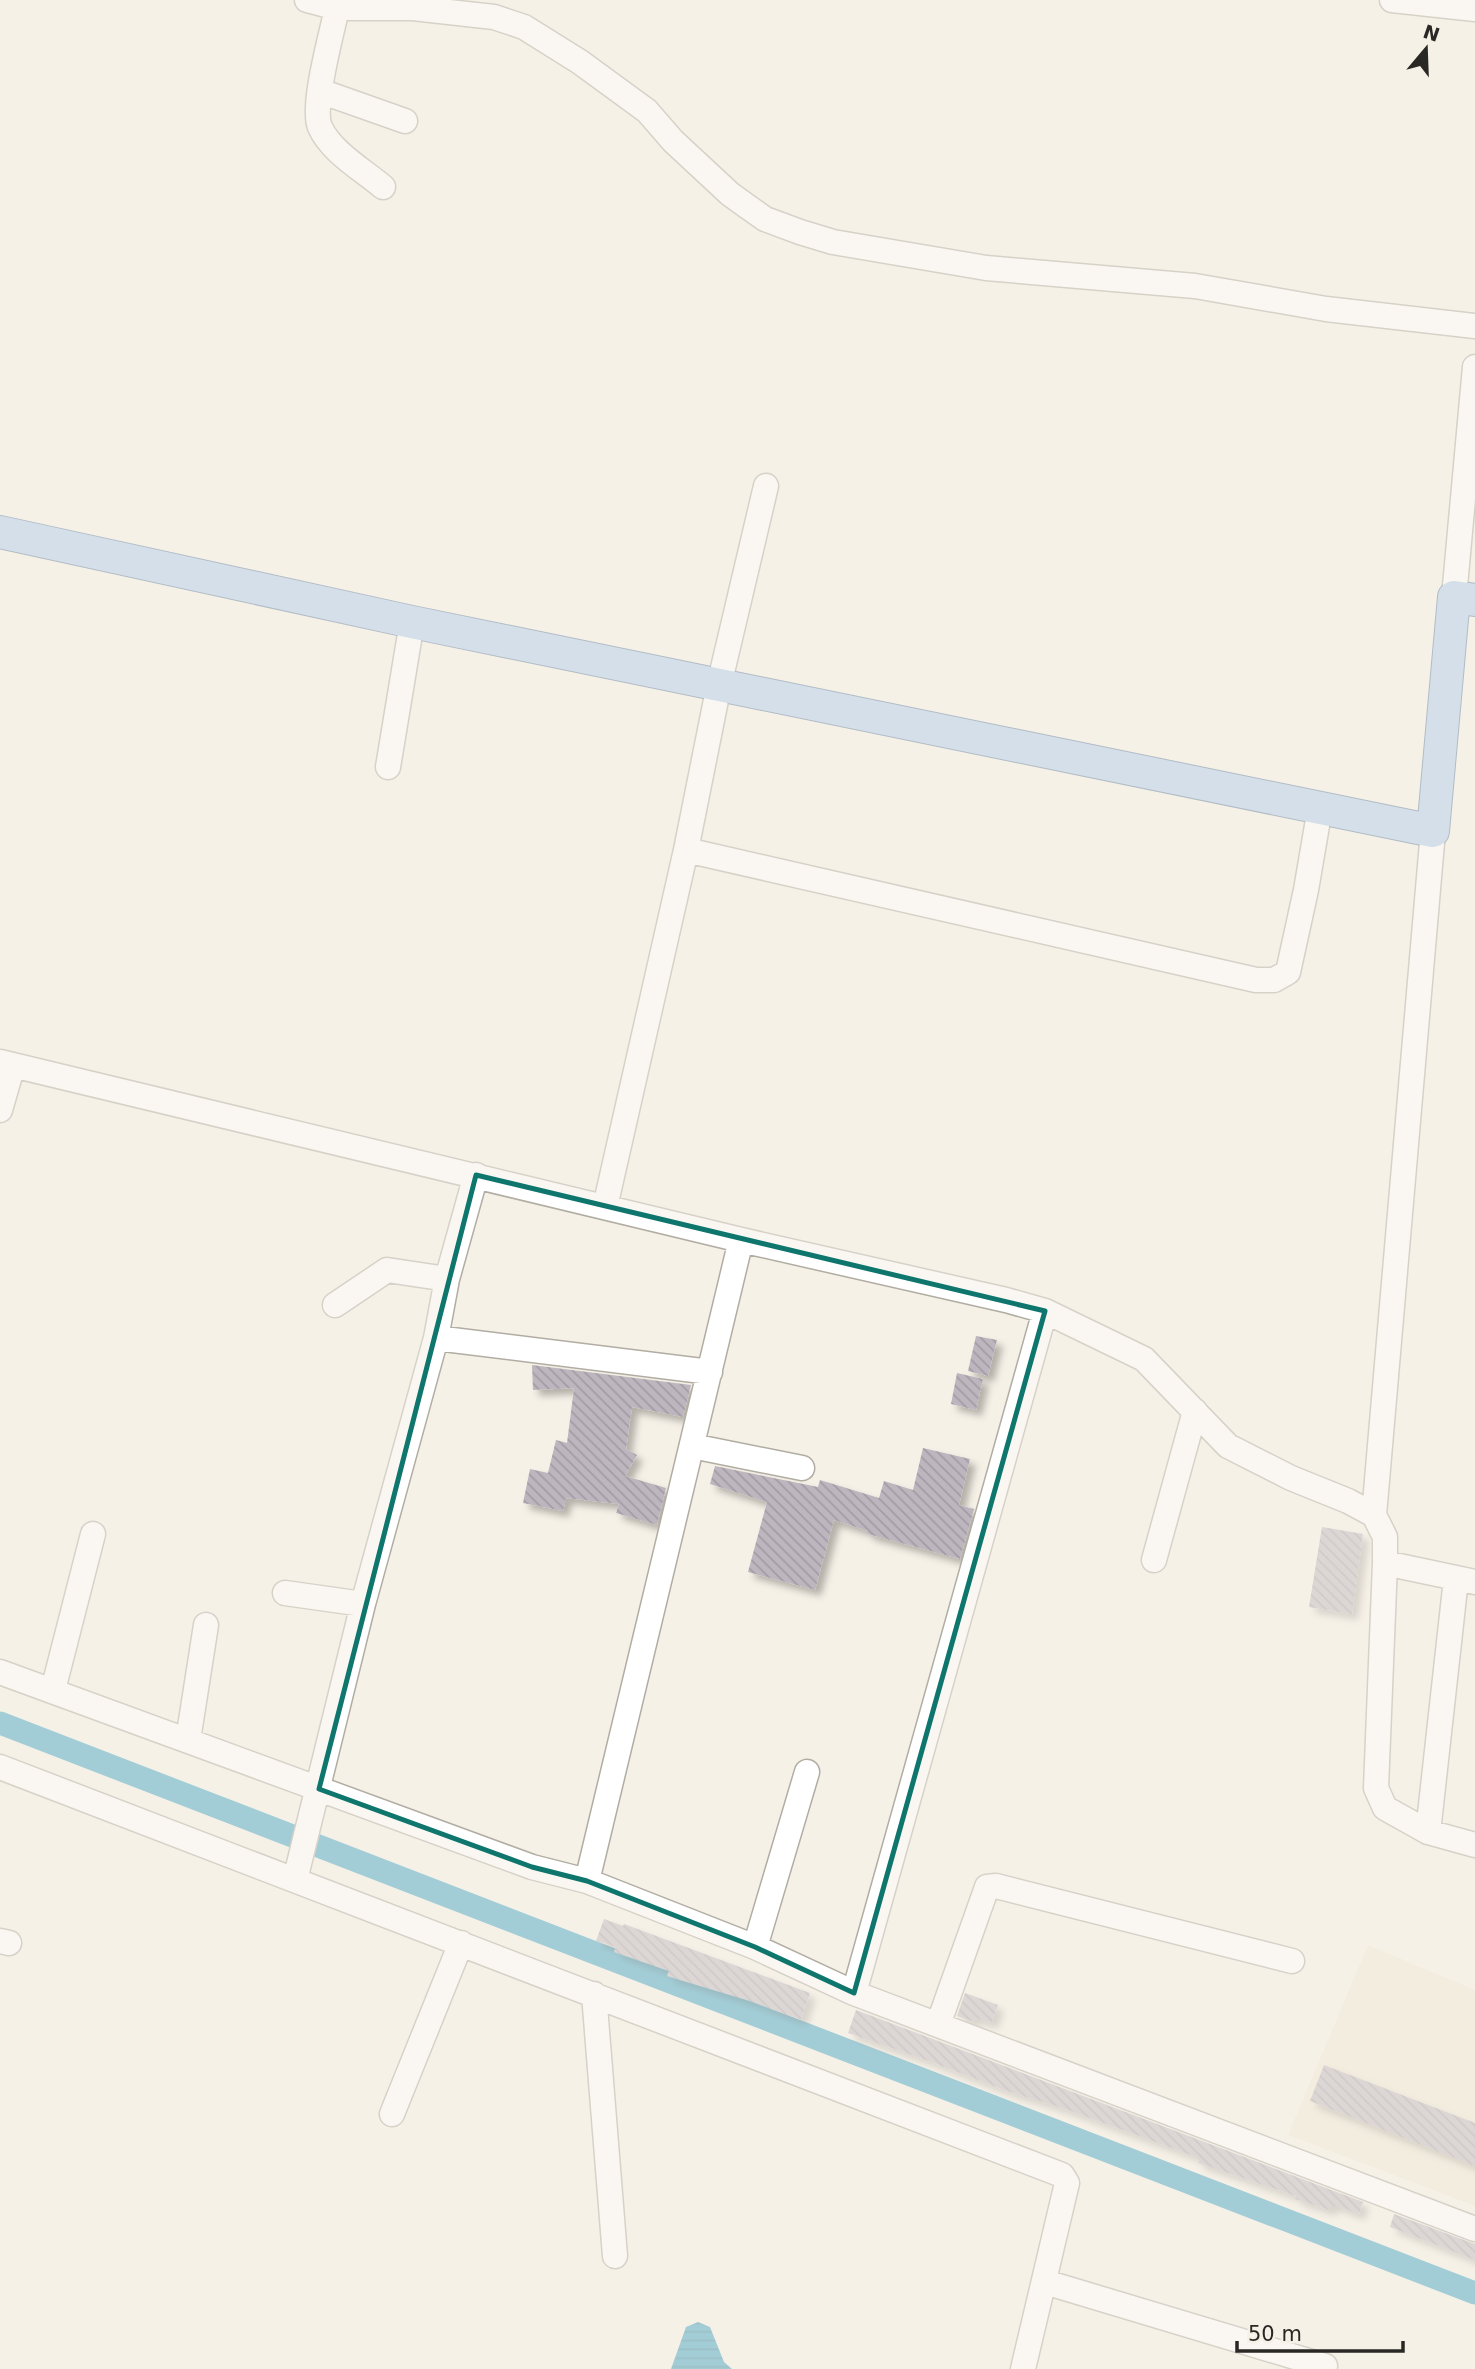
<svg xmlns="http://www.w3.org/2000/svg" width="1475" height="2369" viewBox="0 0 1475 2369" font-family="'DejaVu Sans',sans-serif">
  <style>
    .built { fill: #efe8d6 }
    .water { fill: url(#water-rules) }
    .lines { fill: none; stroke-linecap: round; stroke-linejoin: round }
    .canal { stroke: #3da3c4; stroke-width: 23 }
    .building { fill: url(#building-back-hatch); filter: url(#shadow) }
    .minor-casing { stroke: #b1ada3; stroke-width: 27 }
    .major-casing { stroke: #5c7c9d; stroke-width: 34 }
    .minor { stroke: #fff; stroke-width: 24 }
    .major { stroke: #adcbeb; stroke-width: 32 }
    .marked { fill: none; stroke: #0f766e; stroke-width: 5; stroke-linejoin: round }
  </style>
  <defs>
    <pattern id="water-rules" width="6" height="5" patternUnits="userSpaceOnUse" patternTransform="scale(1.75)"><rect width="6" height="5" fill="#3da3c4"/><path d="M0 2.5h6" fill="none" stroke="#33859f"/></pattern>
    <pattern id="building-back-hatch" width="6" height="6" patternUnits="userSpaceOnUse" patternTransform="scale(1.75)"><rect width="6" height="6" fill="#bdb6bf"/><path d="M-1 5l2 2M0 0l6 6M5-1l2 2" fill="none" stroke="#a39ca4"/></pattern>
    <filter id="shadow"><feDropShadow dx="6" dy="6" stdDeviation="3.5" flood-color="#0004"/></filter>
  </defs>
  <rect width="100%" height="100%" fill="#f6f1e7"/>
  <!-- built -->
  <path class="built" d="M1368,1945L1475,1990V2206L1288,2135Z"/>
  <!-- water -->
  <path class="water" d="M698,2322L710,2327L724,2362L732,2369H671L686,2327Z"/>
  <g class="lines">
    <!-- canal -->
    <path class="canal" d="M0,1723L1475,2293"/>
  </g>
  <!-- building -->
  <path class="building" d="M976,1336L997,1340L988,1376L968,1371Z
    M532,1365L691,1385L683,1417L632,1407L626,1449L637,1455L625,1476L666,1488L657,1525L616,1513L619,1504L566,1498L563,1511L523,1503L530,1469L548,1473L556,1440L567,1443L574,1388L533,1390Z
    M957,1373L983,1379L976,1410L951,1404Z
    M923,1448L970,1459L959,1505L974,1509L960,1559L868,1534V1531L834,1520L815,1590L748,1572L767,1502L710,1484L715,1466L818,1487L820,1480L879,1498L884,1481L913,1490Z
    M1322,1527L1363,1534L1352,1614L1309,1607Z
    M604,1919L623,1926L624,1924L810,1993L801,2020L750,2001L667,1976L669,1971L614,1952L616,1947L596,1941Z
    M965,1993L998,2005L992,2023L975,2018L973,2022L957,2016Z
    M856,2010L1363,2202L1359,2214L1337,2206H1331L1329,2210L1295,2199L1296,2196L1198,2163L1199,2160L1196,2157L1068,2110L1007,2091L926,2060L848,2033Z
    M1324,2065L1475,2123V2166L1310,2101Z
    M1394,2214L1475,2244V2260L1390,2227Z"/>
  <g class="lines">
    <defs>
      <path id="minor" d="M307,0L337,8H413L494,17L524,27L580,62L647,111L673,141L730,194L748,207L765,219L800,232L833,242L986,268L1195,286L1326,309L1475,326
        M1392,0L1475,9
        M337,8C332,33 311,106 320,127C331,152 363,170 383,187
        M320,91L405,121
        M1454,597L1475,367
        M388,767L412,622
        M686,850L1256,980H1274L1288,972L1306,890L1320,808
        M0,1062L741,1240L1006,1300L1045,1311L1144,1359L1228,1446L1291,1478L1348,1501L1374,1515L1385,1537V1563L1376,1788L1385,1808L1428,1832L1475,1845
        M0,1110L13,1065
        M605,1207L686,850L719,685L766,486
        M335,1305L387,1270L447,1279
        M436,1338L710,1372
        M692,1446L802,1468
        M1374,1515L1433,831
        M1154,1560L1195,1411
        M1385,1563L1475,1582
        M285,1593L363,1604
        M0,1672L532,1867L587,1881L755,1947L854,1993L1475,2229
        M53,1690L93,1534
        M188,1740L206,1625
        M0,1767L1062,2175L1067,2183L1023,2369
        M1428,1832L1456,1579
        M295,1880L363,1604L436,1338L447,1279L476,1175
        M587,1881L741,1240
        M0,1941L9,1943
        M755,1947L807,1772
        M854,1993L1045,1311
        M594,1994L615,2256
        M938,2025L987,1887L996,1886L1292,1961
        M392,2114L461,1943
        M1045,2282L1325,2366"/>
      <path id="major" d="M0,532L412,622L1433,831L1454,597L1475,600"/>
    </defs>
    <!-- minor casing -->
    <use href="#minor" class="minor-casing"/>
    <!-- major casing -->
    <use href="#major" class="major-casing"/>
    <!-- minor -->
    <use href="#minor" class="minor"/>
    <!-- major -->
    <use href="#major" class="major"/>
  </g>
  <!-- marked area -->
  <path d="M0 0H1475V2369H0ZM476,1175L1045,1311L854,1993L755,1947L587,1881L532,1867L319,1789Z" fill="#f6f1e7" fill-opacity=".55" fill-rule="evenodd"/>
  <path class="marked" d="M476,1175L1045,1311L854,1993L755,1947L587,1881L532,1867L319,1789Z"/>
  <!-- north arrow -->
  <g transform="translate(1426 49) rotate(19)" stroke="#f6f1e7" stroke-width="5" paint-order="stroke">
  <path d="M0-5L12 26L0 18L-12 26Z" fill="#2a2824"/>
  <text y="-10" font-size="19" font-weight="bold" text-anchor="middle" fill="#2a2824">N</text>
  </g>
  <!-- scale -->
  <path d="M1237 2341v10h166v-10" fill="none" stroke="#2a2824" stroke-width="3.5"/>
  <text x="1248" y="2341" font-size="21" fill="#2a2824" stroke="#f6f1e7" stroke-width="5" paint-order="stroke">50 m</text>
</svg>
